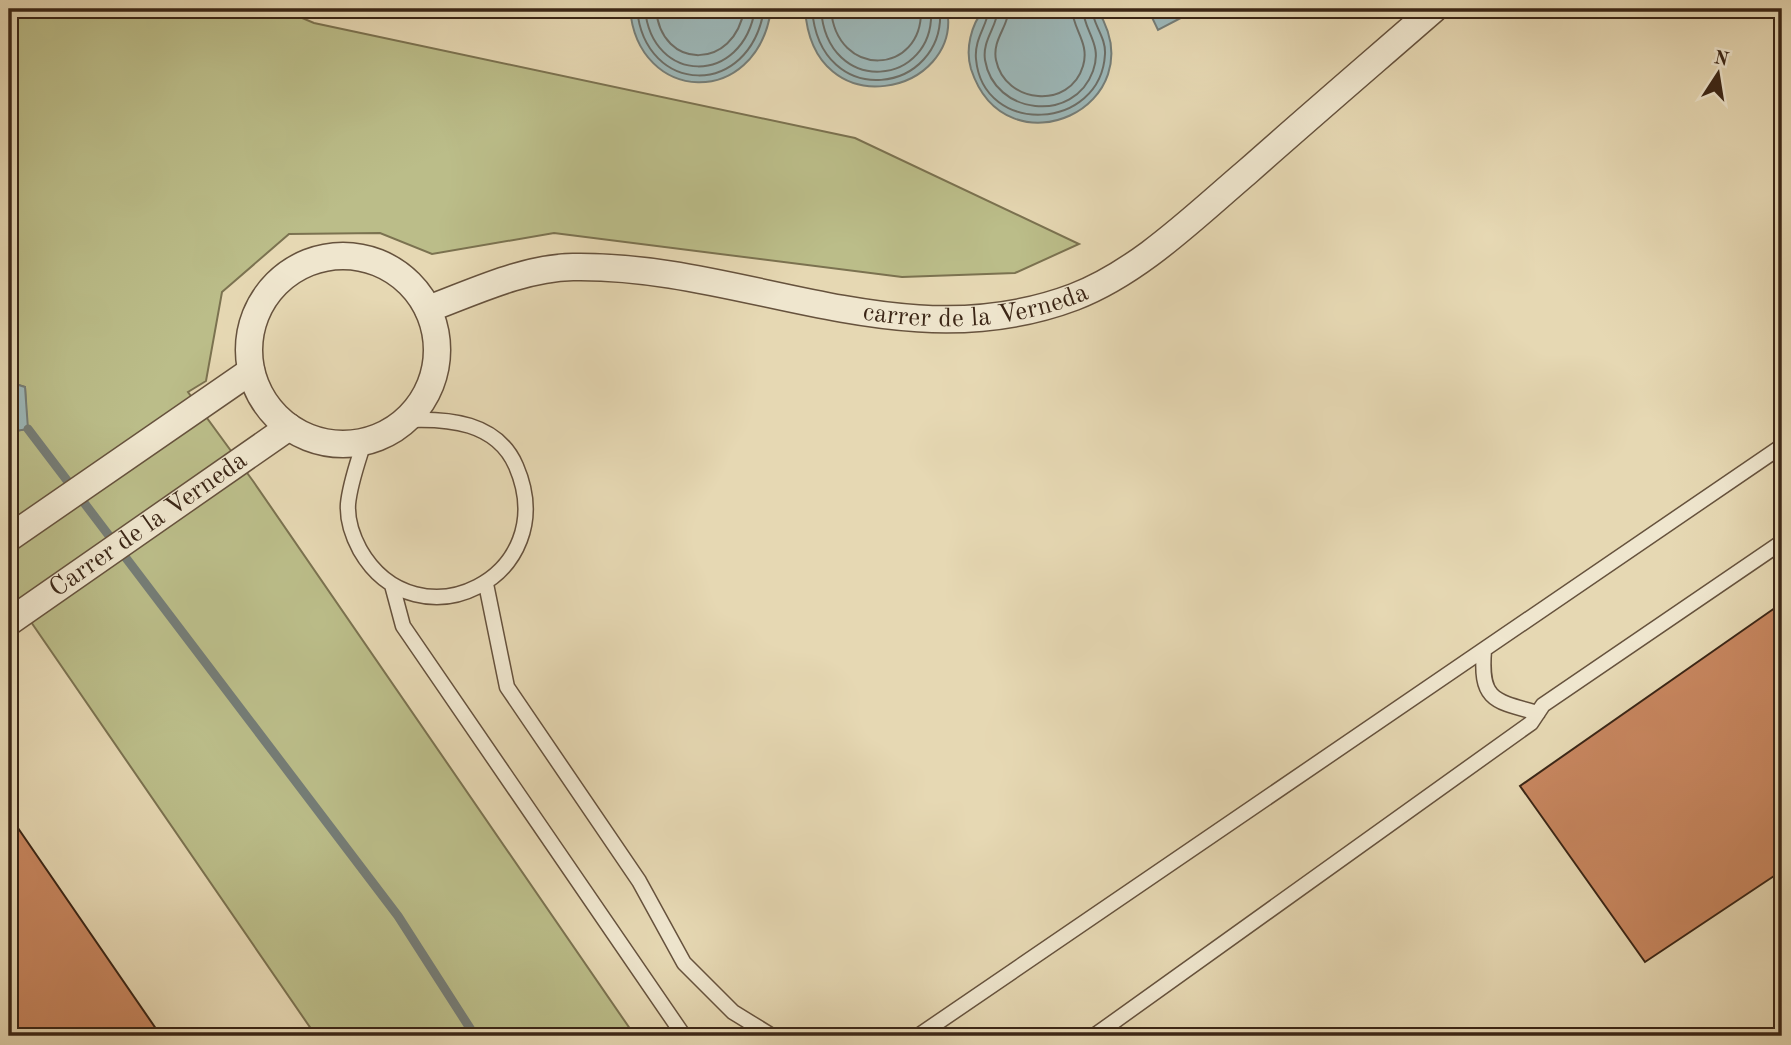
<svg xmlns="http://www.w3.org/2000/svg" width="1791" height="1045" viewBox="0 0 1791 1045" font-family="'Old Standard TT',serif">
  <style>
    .green { fill: #bbbd89; stroke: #7b7250; stroke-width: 2 }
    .water { fill: #9cb7b8; stroke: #757d77; stroke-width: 2 }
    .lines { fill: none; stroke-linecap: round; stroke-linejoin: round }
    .shore { stroke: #6c6e67; stroke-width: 2 }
    .stream { stroke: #757d77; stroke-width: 9 }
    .building { fill: #c7865f; stroke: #3b2616; stroke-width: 2 }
    .service-casing { stroke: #66523d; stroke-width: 17 }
    .minor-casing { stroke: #66523d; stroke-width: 29 }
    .service { stroke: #efe6ce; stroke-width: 14 }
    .minor { stroke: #efe6ce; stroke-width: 26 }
    .labels { text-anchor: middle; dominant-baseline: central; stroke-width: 5; stroke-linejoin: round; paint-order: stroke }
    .street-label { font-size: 26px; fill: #3b2616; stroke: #efe6ce }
  </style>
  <rect width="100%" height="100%" fill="#e6d8b3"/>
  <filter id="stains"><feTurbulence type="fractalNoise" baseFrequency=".00286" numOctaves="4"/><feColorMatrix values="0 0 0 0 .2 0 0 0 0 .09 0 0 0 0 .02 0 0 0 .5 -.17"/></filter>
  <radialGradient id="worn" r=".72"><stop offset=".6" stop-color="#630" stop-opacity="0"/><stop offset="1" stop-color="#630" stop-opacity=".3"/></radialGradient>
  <!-- green -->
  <path class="green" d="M9,9H281L314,23L855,138L1079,244L1015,273L902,277L554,233L432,254L380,233L289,234L222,292L206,381L188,392L253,481L635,1036H316L9,590V432L27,429L25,387L9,382Z"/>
  <!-- water -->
  <path class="water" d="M630,9H771V10C756,109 638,104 630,9Z
    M805,9H947C963,94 813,129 805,9Z
    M984,9H1097C1158,106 1006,176 971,69C965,49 971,25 984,9Z
    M1148,9H1147H1198L1158,30Z
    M9,382L25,387L28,429L9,432Z"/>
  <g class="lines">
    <!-- shore -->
    <path class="shore" d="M637,9C645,96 750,99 764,9
      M645,9C652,85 743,86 755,9
      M656,9C661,71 735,70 744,9
      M812,9C820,113 946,94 940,9
      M821,9C827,98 936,87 931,9
      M831,9C836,79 923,76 921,9
      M989,9C987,26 974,39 976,59C983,137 1101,131 1105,54C1106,37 1093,25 1092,9
      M998,9C997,27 982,40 985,60C994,115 1074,124 1093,71C1103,44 1084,32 1083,9
      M1009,9C1008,27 992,40 996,60C1005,104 1070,110 1083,66C1090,43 1073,30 1072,9"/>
    <!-- stream -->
    <path class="stream" d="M28,429L398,916L475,1036"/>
  </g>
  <!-- building -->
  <path class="building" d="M1782,603V887L1774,876L1645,962L1520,786Z
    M9,815L161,1036H9Z"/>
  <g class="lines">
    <defs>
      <path id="service" d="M364,442C358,462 350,483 348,504C347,520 353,537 360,550C417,649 564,577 516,466C497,422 448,418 406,420
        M486,584L507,687L639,881L684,963L733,1012L772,1036
        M392,585L403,626L684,1036
        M1484,650C1480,700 1493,701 1538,713
        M918,1036L1782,446
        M1094,1036L1531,723L1543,705L1782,542"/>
      <g id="minor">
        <circle cx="343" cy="350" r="94"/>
        <path id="s1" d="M428,309C474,292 523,268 573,267C744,264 902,362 1074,297C1139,272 1194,217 1247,172C1309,117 1372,63 1434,9"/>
        <path d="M9,538L251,371"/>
        <path id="s2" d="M9,622L289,427"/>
      </g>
    </defs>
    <!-- service casing -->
    <use href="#service" class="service-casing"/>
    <!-- minor casing -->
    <use href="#minor" class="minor-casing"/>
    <!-- service -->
    <use href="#service" class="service"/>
    <!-- minor -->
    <use href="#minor" class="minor"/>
  </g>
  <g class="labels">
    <!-- street labels -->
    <g class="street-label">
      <text stroke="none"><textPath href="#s1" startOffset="560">carrer de la Verneda</textPath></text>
      <text stroke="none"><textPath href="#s2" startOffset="170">Carrer de la Verneda</textPath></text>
    </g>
  </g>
  <!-- margin -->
  <rect width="1791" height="1045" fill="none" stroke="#e6d8b3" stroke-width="35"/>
  <rect x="10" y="10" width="1770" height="1024" fill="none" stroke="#3b2616" stroke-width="3.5"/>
  <rect x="18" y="18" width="1756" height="1010" fill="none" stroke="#3b2616" stroke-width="2"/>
  <!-- north arrow -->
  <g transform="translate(1718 74) rotate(12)" stroke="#efe6ce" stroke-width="5" paint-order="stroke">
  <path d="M0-5L12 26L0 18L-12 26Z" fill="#3b2616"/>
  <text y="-10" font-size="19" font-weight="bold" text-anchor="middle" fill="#3b2616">N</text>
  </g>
  <rect width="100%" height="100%" filter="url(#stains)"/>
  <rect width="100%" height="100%" fill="url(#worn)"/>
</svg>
